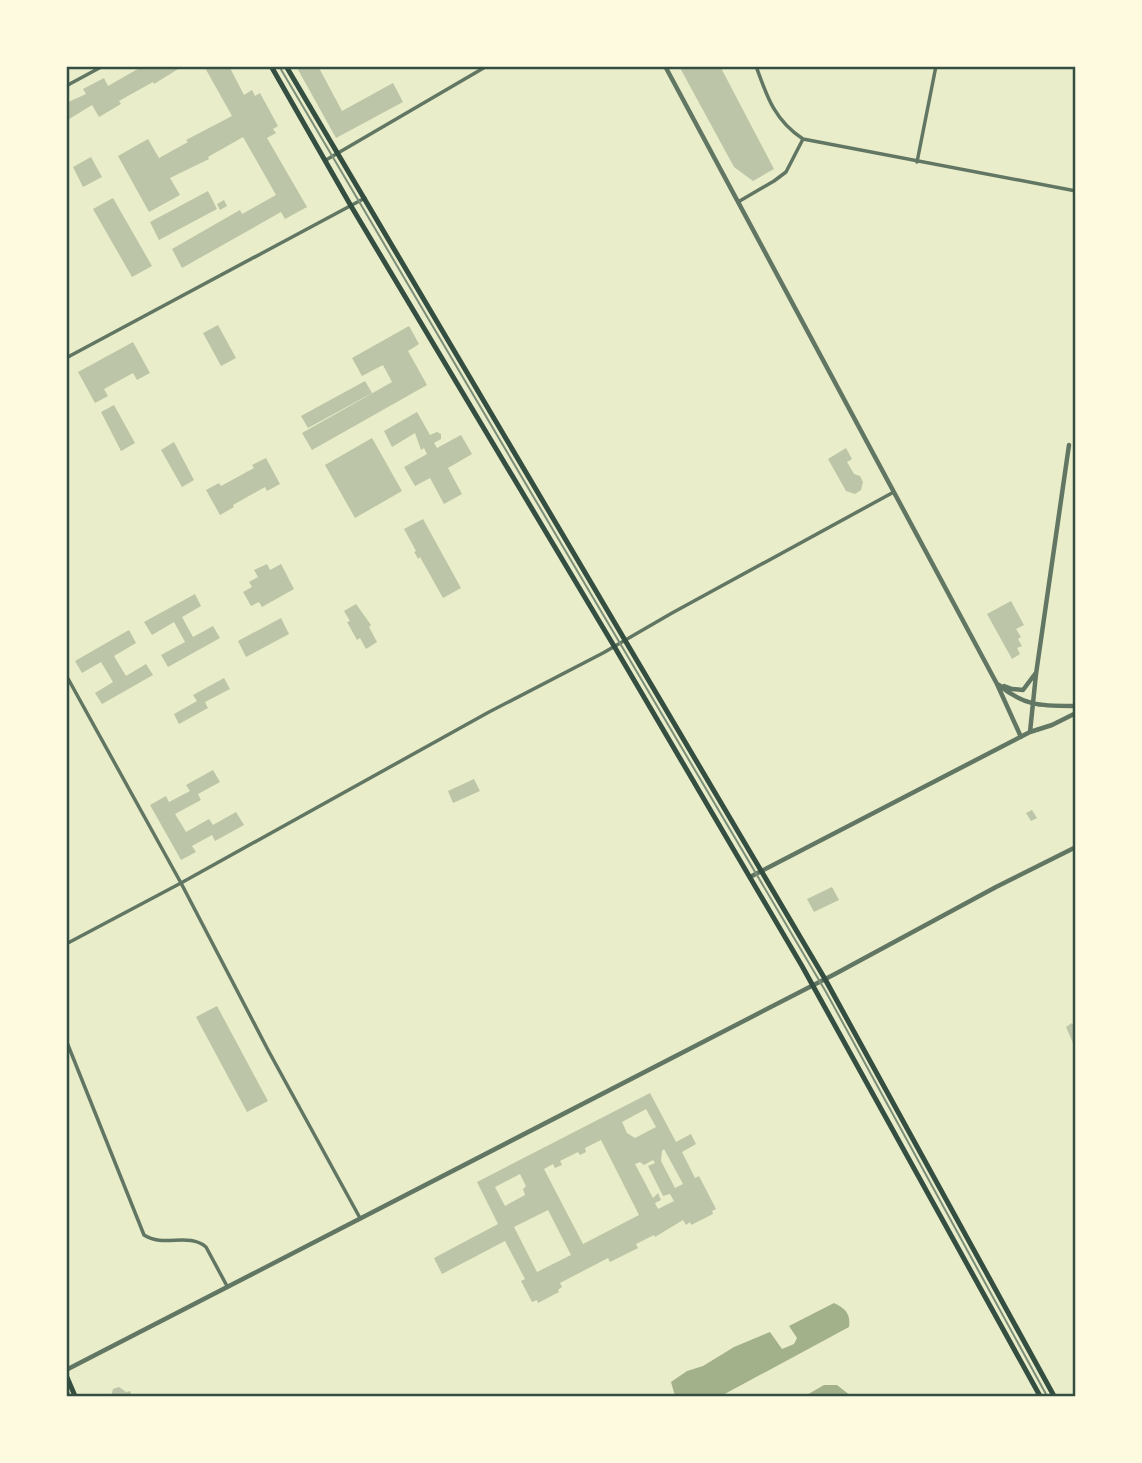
<svg xmlns="http://www.w3.org/2000/svg" width="1142" height="1463" viewBox="0 0 1142 1463" font-family="'Fira Sans Condensed',sans-serif">
  <style>
    .water { fill: #a3b18a }
    .building { fill: #bcc5a7; fill-rule: evenodd }
    .lines { fill: none; stroke-linecap: round; stroke-linejoin: round }
    .minor { stroke: #617663; stroke-width: 3.5 }
    .tertiary { stroke: #617663; stroke-width: 4.5 }
    .secondary { stroke: #344e41; stroke-width: 5 }
    .tram { stroke: #7c8e77; stroke-width: 2 }
    .neatline { fill: none; stroke: #344e41; stroke-width: 2.5 }
  </style>
  <rect width="100%" height="100%" fill="#e9edc9"/>
  <!-- water -->
  <path class="water" d="M834,1303C845,1308 851,1314 849,1327L721,1396H675L671,1382L687,1371L703,1366L734,1347L770,1332L782,1349L794,1344L797,1338L789,1326Z
    M824,1385H837L851,1396H805Z"/>
  <!-- building -->
  <path class="building" d="M143,66H183L154,84L153,82L119,101L121,104L99,117L92,105L66,121V103L86,94L83,89L104,78L108,86Z
    M204,66H229L244,95L252,90L255,96L260,93L278,126L273,129L276,133L267,138L307,207L285,219L281,212L182,268L172,249L240,210L242,214L276,195L243,137L208,157L209,159L170,178L180,195L149,212L118,156L148,139L159,158L188,142L186,140L232,116Z
    M296,66H318L342,111L393,83L403,102L336,138Z
    M679,66H720L774,169L753,181L734,167Z
    M91,157L102,177L83,187L73,167Z
    M208,191L217,209L159,240L150,222Z
    M113,198L152,266L132,277L93,209Z
    M224,200L227,206L220,210L217,204Z
    M218,325L236,358L221,366L203,333Z
    M409,326L419,344L408,351L427,385L312,450L302,433L392,382L383,365L362,376L352,358Z
    M133,342L150,373L137,380L133,373L104,389L108,396L95,403L78,372Z
    M365,381L372,393L308,428L301,416Z
    M114,405L135,443L121,451L101,412Z
    M417,412L430,435L437,432L441,434V439L434,443L437,448L461,435L472,454L448,468L462,494L444,504L430,478L415,486L404,467L427,454L424,448L421,450L415,433L392,447L384,431Z
    M372,438L402,491L355,518L325,465Z
    M174,442L194,480L182,487L161,450Z
    M846,448L852,459L847,462L854,474L860,476L863,482L861,490L855,494L846,491L828,459Z
    M266,458L280,484L267,491L265,487L233,505L234,507L220,515L206,490L219,483L221,486L254,468L252,465Z
    M423,519L461,588L443,598L420,557L418,559L416,555L414,552L416,551L404,529Z
    M267,564L270,570L281,564L294,589L262,607L259,602L251,606L243,592L252,587L249,582L258,577L254,570Z
    M195,594L201,606L182,617L193,637L213,626L220,638L168,667L161,655L185,642L174,622L152,635L144,622Z
    M1011,601L1024,625L1016,629L1021,637L1018,639L1022,646L1017,648L1020,654L1012,659L987,614Z
    M356,604L371,625L369,627L377,642L366,649L360,638L357,640L347,622L350,621L344,611Z
    M281,618L289,634L246,657L238,641Z
    M129,630L136,643L114,656L126,676L146,664L153,675L102,704L95,693L113,682L101,662L82,673L75,661Z
    M224,678L230,689L205,702L208,708L179,724L174,714L197,701L193,695Z
    M213,770L220,782L198,794L201,800L175,814L180,822L186,832L209,819L213,825L236,812L244,825L215,841L212,835L192,846L196,852L181,860L150,805L166,796L169,802L190,791L186,785Z
    M474,779L480,791L453,803L448,791Z
    M1032,810L1037,818L1031,821L1026,813Z
    M832,887L839,900L814,912L807,899Z
    M217,1006L268,1101L247,1112L196,1017Z
    M1072,1023L1073,1025L1076,1024V1042L1073,1043L1066,1027Z
    M650,1093L676,1142L691,1134L696,1144L682,1152L695,1178L699,1176L716,1209L712,1211L713,1214L691,1225L690,1222L686,1225L683,1220L655,1237L654,1235L636,1244L638,1248L610,1262L608,1258L560,1283L562,1287L558,1290L559,1292L538,1303L537,1300L532,1302L521,1281L525,1279L505,1241L442,1274L434,1258L498,1224L477,1182ZM646,1109L656,1127L635,1138L627,1133L622,1122ZM601,1140L639,1215L583,1244L544,1169L553,1164L555,1168L562,1165L560,1161L578,1152L580,1155L586,1152L585,1148ZM664,1149L683,1184L675,1188L661,1161L662,1151ZM653,1160L655,1163L648,1166L663,1196L670,1194L674,1201L658,1209L655,1203L661,1200L658,1193L653,1198L635,1164L640,1162L644,1165ZM520,1174L526,1186L523,1189L525,1195L505,1206L495,1187ZM548,1210L571,1255L537,1272L514,1227Z
    M119,1387L126,1392L130,1391L132,1396H111L113,1389Z"/>
  <g class="lines">
    <!-- minor -->
    <path class="minor" d="M756,66C767,97 775,121 803,139L1076,191
      M66,86L103,66
      M326,160L487,66
      M917,162L936,66
      M738,202L774,181L786,172L803,139
      M66,358L365,198
      M66,675L181,883L268,1050L360,1218
      M66,944L181,883L489,712L603,653L672,613L892,493
      M66,1040L144,1235C164,1248 188,1232 206,1247L227,1286"/>
    <!-- tertiary -->
    <path class="tertiary" d="M665,66L997,684L1021,737
      M999,685C1025,707 1042,706 1076,706
      M1004,686L1012,689L1023,690L1035,674
      M1030,732L1036,674L1069,445
      M750,877L1030,732L1052,725L1076,713
      M66,1370L835,974L996,887L1076,847"/>
    <!-- secondary -->
    <path class="secondary" d="M271,66L351,206L614,646L802,966L1040,1396
      M286,66L825,979L1054,1396
      M66,1375L75,1396"/>
    <!-- tram -->
    <path class="tram" d="M279,66L826,992L1047,1396
      M66,1387L70,1396"/>
  </g>
  <!-- border -->
  <rect width="1142" height="1463" fill="none" stroke="#fefae0" stroke-width="136"/>
  <rect x="68" y="68" width="1006" height="1327" class="neatline"/>
</svg>
